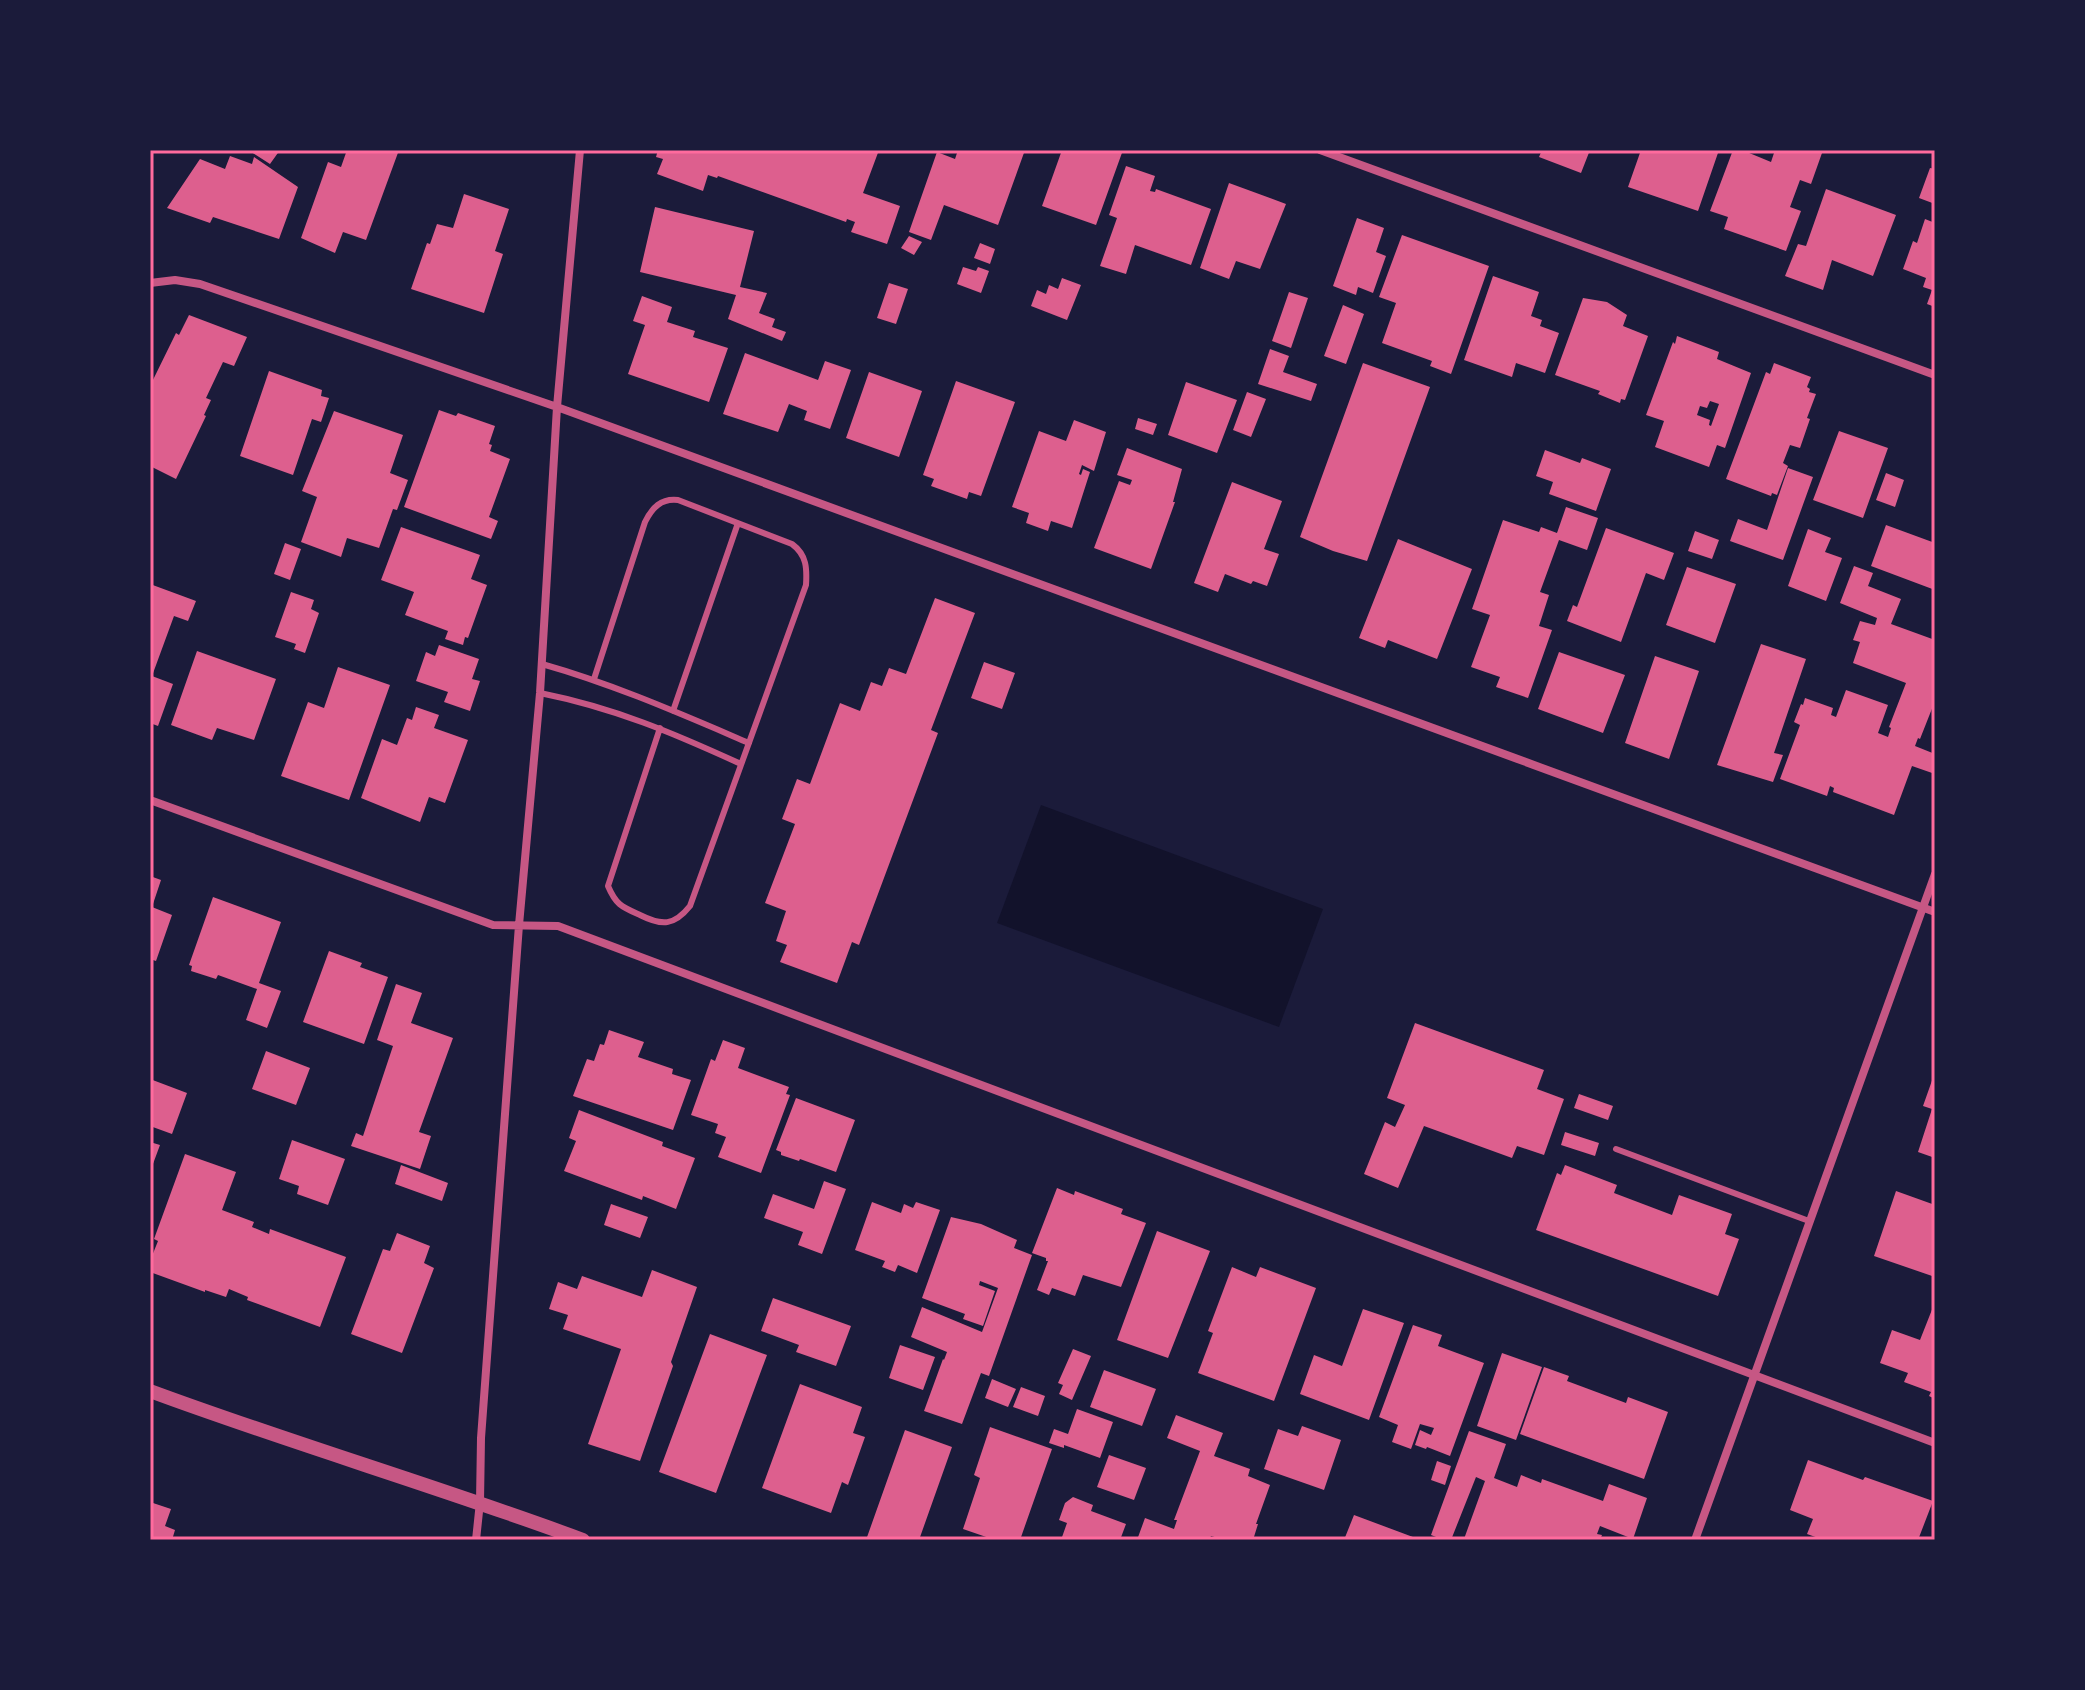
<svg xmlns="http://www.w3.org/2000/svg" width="2085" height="1690" viewBox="0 0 2085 1690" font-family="Commissioner,sans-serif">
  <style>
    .water { fill: #12122b }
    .building { fill: #dd5f8e; fill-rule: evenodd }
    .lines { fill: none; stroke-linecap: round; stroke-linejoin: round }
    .service { stroke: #c65784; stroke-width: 6 }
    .minor { stroke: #c65784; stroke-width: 8 }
    .tertiary { stroke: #c65784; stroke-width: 14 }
    .neatline { fill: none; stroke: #ff6b9d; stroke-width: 3 }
  </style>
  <rect width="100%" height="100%" fill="#1b1b3a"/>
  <!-- water -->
  <path class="water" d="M1041,805L1323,909L1279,1027L997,923Z"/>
  <!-- building -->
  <path class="building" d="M248,150H280L270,164Z
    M347,150H399L366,240L343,232L335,253L301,238L328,162L341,167Z
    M658,150H879L863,193L900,206L887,244L851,232L855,222L847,219L846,222L718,176L717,178L708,175L703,191L657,174L663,159L656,157Z
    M958,150H1025L998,225L944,205L931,240L909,232L937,152L955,159Z
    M1062,150H1123L1096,225L1042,206Z
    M1542,150H1590L1581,173L1539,157Z
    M1641,150H1719L1698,211L1628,187Z
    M1733,150H1742L1771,162L1775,150H1813L1822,153L1811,184L1800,180L1790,207L1801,211L1786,251L1724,229L1728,217L1710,211Z
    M230,156L252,164L254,157L298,187L279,239L213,217L210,223L167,208L200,159L225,169Z
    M1126,166L1155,176L1150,191L1155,192L1156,189L1211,209L1191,265L1135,245L1126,274L1100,266L1117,218L1109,215Z
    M1930,168L1935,169V204L1919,198Z
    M1229,183L1286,204L1260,269L1236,261L1229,279L1200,268Z
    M1826,189L1896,215L1873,276L1832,260L1823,290L1785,276L1798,244L1806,246Z
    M464,194L509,209L495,251L503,254L484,313L411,289L427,243L430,244L437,224L453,228Z
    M655,207L754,231L740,287L767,293L759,313L775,319L772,327L786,332L782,341L728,319L736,295L640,272Z
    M1357,218L1384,228L1376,252L1386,256L1373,293L1358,287L1356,295L1333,286Z
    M1925,219L1935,223V307L1927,304L1932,290L1923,287L1926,278L1903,269L1913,241L1917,243Z
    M1402,235L1489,266L1451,374L1430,366L1432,361L1382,343L1396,303L1379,297Z
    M909,236L922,242L914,255L901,248Z
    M980,243L995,249L990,264L974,258Z
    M963,267L976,271L978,267L989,271L981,293L957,284Z
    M1493,276L1539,292L1531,316L1542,320L1540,326L1559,333L1545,373L1516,363L1512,377L1464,360Z
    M1062,278L1081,285L1067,320L1031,306L1037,290L1046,294L1049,285L1058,289Z
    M889,283L908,289L896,324L877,318Z
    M1289,292L1308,298L1291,348L1272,341Z
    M642,296L672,307L667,322L695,331L693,337L728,348L709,402L628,374L645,325L633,321Z
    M1583,298L1607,302L1627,315L1623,326L1648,336L1625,400L1621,399L1620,403L1598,394L1600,391L1555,375Z
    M1343,305L1364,314L1346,364L1324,356Z
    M189,315L247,337L234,366L223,362L206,398L211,400L204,415L206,416L176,479L150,466V386L176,333L179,335Z
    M1677,336L1719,352L1717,359L1751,373L1725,448L1717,445L1709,467L1655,447L1664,421L1646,415L1673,342L1675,344ZM1710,401L1719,404L1711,426L1709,425L1710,420L1697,415L1700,406L1707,408Z
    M1270,349L1289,356L1283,372L1317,384L1311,401L1258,384Z
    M745,353L818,380L825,361L851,370L830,429L804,420L807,411L789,404L778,432L723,414Z
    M1363,363L1430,387L1367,561L1333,551L1300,537Z
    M1774,363L1811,377L1807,387L1810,389L1809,392L1816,394L1807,418L1810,419L1800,448L1790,445L1783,463L1788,466L1777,495L1772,493L1771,496L1726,479L1766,372L1770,374Z
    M269,371L322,390L321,396L329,398L321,422L312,419L293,475L240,456Z
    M869,372L922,391L899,457L846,438Z
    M956,381L1015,402L981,496L969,492L967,499L931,486L934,479L923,475Z
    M1186,382L1237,400L1217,453L1168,435Z
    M1247,392L1266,399L1251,437L1233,430Z
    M439,410L456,416L458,413L495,426L489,444L492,445L490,451L510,459L489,517L498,521L491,539L404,507Z
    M334,411L403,435L390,473L408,480L397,510L393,509L379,548L347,538L341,557L301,542L317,497L302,491Z
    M1138,418L1157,424L1153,435L1135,429Z
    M1074,420L1106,432L1094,471L1082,465L1079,474L1081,475L1083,469L1090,472L1072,528L1051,521L1048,531L1026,523L1029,513L1012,507L1039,431L1066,441Z
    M1839,431L1888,448L1863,518L1813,500Z
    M1127,448L1182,469L1173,502H1175L1151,569L1094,548L1119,481L1130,485L1132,480L1117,475Z
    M1545,450L1580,463L1582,458L1611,469L1596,511L1549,494L1553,482L1536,476Z
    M1788,468L1813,477L1783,560L1730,541L1738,519L1767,530Z
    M1886,473L1904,480L1895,507L1876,500Z
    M1232,482L1282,501L1264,549L1279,554L1267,586L1253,581L1251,584L1225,574L1218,592L1194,583Z
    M1566,507L1598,518L1587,550L1559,540L1540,592L1549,595L1539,626L1552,630L1528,698L1496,687L1500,677L1471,667L1490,615L1472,609L1503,520L1539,532L1541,527L1557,533Z
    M1886,525L1935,543V590L1871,566Z
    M401,527L480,555L471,579L487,585L468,638L465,637L463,645L445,639L448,631L405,615L414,592L381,580Z
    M1606,528L1674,553L1664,580L1646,573L1621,642L1567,621L1573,605L1577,607Z
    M1808,529L1831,538L1825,552L1842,558L1826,601L1788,586Z
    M1695,531L1719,540L1712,559L1688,551Z
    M1398,539L1472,569L1437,659L1388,640L1385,648L1359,638Z
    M285,543L301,549L290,580L274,574Z
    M1854,566L1873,573L1868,586L1901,599L1891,624L1935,640V701L1920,739L1918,738L1915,746L1935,754V774L1912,766L1894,815L1833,792L1834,788L1830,786L1827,796L1780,779L1800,725L1794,722L1801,704L1803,705L1805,698L1833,708L1831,715L1836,717L1846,690L1888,705L1878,733L1888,737L1891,728L1889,727L1906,683L1853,663L1860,642L1853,640L1860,621L1875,625L1877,618L1840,603Z
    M1687,567L1736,584L1715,643L1666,625Z
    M150,584L196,601L188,621L174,616L152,676L173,684L158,726L150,723Z
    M291,592L314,600L311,609L319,613L305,653L294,649L296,644L275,637Z
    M935,598L975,613L931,730L938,733L859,945L852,942L837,983L780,962L787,945L776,941L786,911L765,903L795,824L782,819L797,779L810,784L840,703L860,711L871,682L882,686L889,668L906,674Z
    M1761,644L1806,659L1774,753L1783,755L1773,782L1717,765Z
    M439,645L479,659L472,679L480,681L470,711L444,702L448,692L416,681L426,652L435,656Z
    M197,651L276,679L254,740L217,728L212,740L171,725Z
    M1559,652L1625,675L1603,733L1538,709Z
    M1655,656L1699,671L1669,759L1625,743Z
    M984,662L1015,673L1002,709L971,698Z
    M338,667L390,685L349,800L281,776L308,702L324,708Z
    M416,707L439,715L434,728L468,740L445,803L429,797L420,822L361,798L382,739L397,745L407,718L412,720Z
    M150,876L161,880L152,907L172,915L156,961L150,959Z
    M213,897L281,922L259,983L281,991L267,1028L246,1020L257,989L218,975L216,979L191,971L192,966L189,965Z
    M329,951L362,963L360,967L388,977L364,1044L303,1022Z
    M396,984L422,993L411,1023L453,1038L419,1132L431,1136L420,1169L351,1146L356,1133L363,1136L393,1046L377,1040Z
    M1415,1023L1544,1070L1537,1089L1564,1099L1544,1155L1517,1146L1512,1158L1424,1126L1398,1188L1364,1174L1385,1122L1395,1127L1405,1105L1387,1098Z
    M609,1030L644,1042L638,1057L673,1069L672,1074L691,1080L673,1130L573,1096L587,1059L594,1061L600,1044L604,1045Z
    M723,1040L745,1048L738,1068L789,1087L786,1094L790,1095L761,1173L718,1157L726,1137L715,1133L718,1124L691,1115L711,1059L715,1061Z
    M266,1051L310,1068L296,1105L252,1089Z
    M1935,1072V1158L1918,1152L1932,1109L1923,1106Z
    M150,1079L187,1093L172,1134L150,1126Z
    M1579,1094L1613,1106L1608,1120L1574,1108Z
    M796,1098L855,1120L836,1172L800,1159L799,1161L781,1155V1152L776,1150Z
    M579,1110L663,1142L662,1146L695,1158L676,1209L643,1196L642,1200L564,1171L576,1141L569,1138Z
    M1565,1132L1599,1143L1595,1156L1561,1145Z
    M292,1140L345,1159L328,1205L297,1194L299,1186L279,1179Z
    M150,1142L160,1145L150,1172Z
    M185,1154L236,1172L222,1210L254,1222L252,1227L269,1234L270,1229L346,1257L320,1327L247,1300L248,1297L229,1289L226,1297L205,1290V1292L150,1272V1261L158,1241L154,1239Z
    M401,1165L448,1183L442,1201L395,1184Z
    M1565,1165L1617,1185L1614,1193L1672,1215L1679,1195L1732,1214L1725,1234L1739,1239L1718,1296L1536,1230L1557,1173L1561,1175Z
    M824,1181L846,1189L822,1254L798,1245L803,1232L764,1218L773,1194L814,1209Z
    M1057,1188L1074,1195L1075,1191L1123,1209L1121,1214L1146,1223L1121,1287L1083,1275L1075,1296L1052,1288L1049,1295L1037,1290L1048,1261H1046V1258L1032,1253Z
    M1896,1191L1935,1205V1277L1874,1256Z
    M872,1202L901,1213L904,1204L913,1208L916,1202L940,1210L917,1273L898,1265L895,1272L882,1267L885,1261L855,1250Z
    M611,1204L648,1217L640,1238L604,1225Z
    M951,1217L981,1224L1017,1240L1014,1248L1032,1255L989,1376L981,1373L962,1424L924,1411L943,1359L944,1360L947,1352L911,1337L922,1307L982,1332L998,1288L980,1281L979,1285L995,1291L983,1326L963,1319L965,1314L922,1298Z
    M1157,1231L1210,1251L1168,1358L1117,1340Z
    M397,1233L430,1246L424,1263L434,1268L402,1353L351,1334L383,1249L390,1251Z
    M1232,1267L1256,1277L1260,1267L1316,1288L1274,1401L1198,1373L1213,1333L1208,1331Z
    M652,1270L697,1287L671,1362L673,1366L640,1461L588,1444L621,1349L563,1329L568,1315L549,1309L558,1282L577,1289L582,1276L642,1297Z
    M773,1298L851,1326L836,1366L796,1352L799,1345L761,1331Z
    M1935,1302V1399L1929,1396L1931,1392L1904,1382L1908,1373L1880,1363L1892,1330L1920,1340Z
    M1363,1309L1404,1323L1369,1420L1300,1394L1314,1355L1342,1366Z
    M1413,1325L1442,1335L1438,1346L1484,1363L1450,1456L1427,1447L1426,1449L1415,1445L1420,1430L1431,1435L1434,1428L1420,1424L1411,1449L1392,1442L1398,1425L1379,1417Z
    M710,1334L767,1355L716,1493L659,1472Z
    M900,1345L935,1357L923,1390L889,1378Z
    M1073,1349L1091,1356L1072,1400L1059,1394L1063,1385L1058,1383Z
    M1502,1353L1542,1367L1516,1440L1477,1426Z
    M1544,1367L1569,1376L1567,1381L1626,1403L1628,1397L1668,1412L1644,1479L1520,1434Z
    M1104,1370L1156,1389L1142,1426L1090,1407Z
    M992,1379L1016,1389L1008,1407L985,1398Z
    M800,1384L862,1407L853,1433L865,1437L848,1485L842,1482L831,1513L762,1488Z
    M1021,1387L1045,1396L1038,1416L1013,1407Z
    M1077,1409L1113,1422L1100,1458L1064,1445V1448L1049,1443L1054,1429L1068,1434Z
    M1176,1415L1223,1433L1214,1456L1250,1469L1248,1476L1270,1485L1256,1524H1258L1253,1540H1225L1211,1536L1209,1540H1137L1145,1518L1174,1529L1177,1520H1174L1200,1451L1167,1438Z
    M1302,1426L1341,1440L1324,1490L1264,1469L1278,1429L1298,1436Z
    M990,1427L1052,1449L1020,1540H995L963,1529L980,1478L974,1475Z
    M905,1430L952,1447L919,1540H866Z
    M1469,1431L1506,1444L1494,1478L1517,1487L1521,1475L1541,1483L1542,1479L1603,1501L1609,1484L1647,1498L1633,1539L1600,1526L1597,1534L1602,1535L1600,1540H1467L1464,1539L1485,1481L1476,1477L1451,1540H1444L1431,1535Z
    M1109,1455L1146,1468L1134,1500L1097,1487Z
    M1808,1460L1863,1480L1865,1477L1933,1501L1918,1540H1824L1807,1534L1813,1519L1790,1510Z
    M1437,1461L1451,1466L1445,1485L1431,1480Z
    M1073,1497L1093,1505L1091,1511L1126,1524L1120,1540H1061L1067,1523L1059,1520L1065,1503Z
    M150,1502L171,1509L165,1526L175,1530L172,1540H150Z
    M1354,1515L1421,1540H1344Z"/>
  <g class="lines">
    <!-- service -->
    <path class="service" d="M542,664C613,684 681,714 749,743
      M594,679L645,522C652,508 661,498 678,500L792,544C807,555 807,569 806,585L690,906C674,926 662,926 640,915C622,907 616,905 608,886L660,728
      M540,693C615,708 673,733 741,764
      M673,711L738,523
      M1616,1149L1809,1221"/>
    <!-- minor -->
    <path class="minor" d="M1320,150L1935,375
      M150,283L175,280L200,284L557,407L1935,912
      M150,800L493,925L558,926L1935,1443
      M476,1540L480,1502L481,1438L519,925L540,693L557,407L580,150
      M1695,1540L1935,874"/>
    <!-- tertiary -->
    <path class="tertiary" d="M150,1391C293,1444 440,1487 583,1540"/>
  </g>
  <!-- border -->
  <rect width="2085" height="1690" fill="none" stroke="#1b1b3a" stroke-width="304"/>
  <rect x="152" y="152" width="1781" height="1386" class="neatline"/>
</svg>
